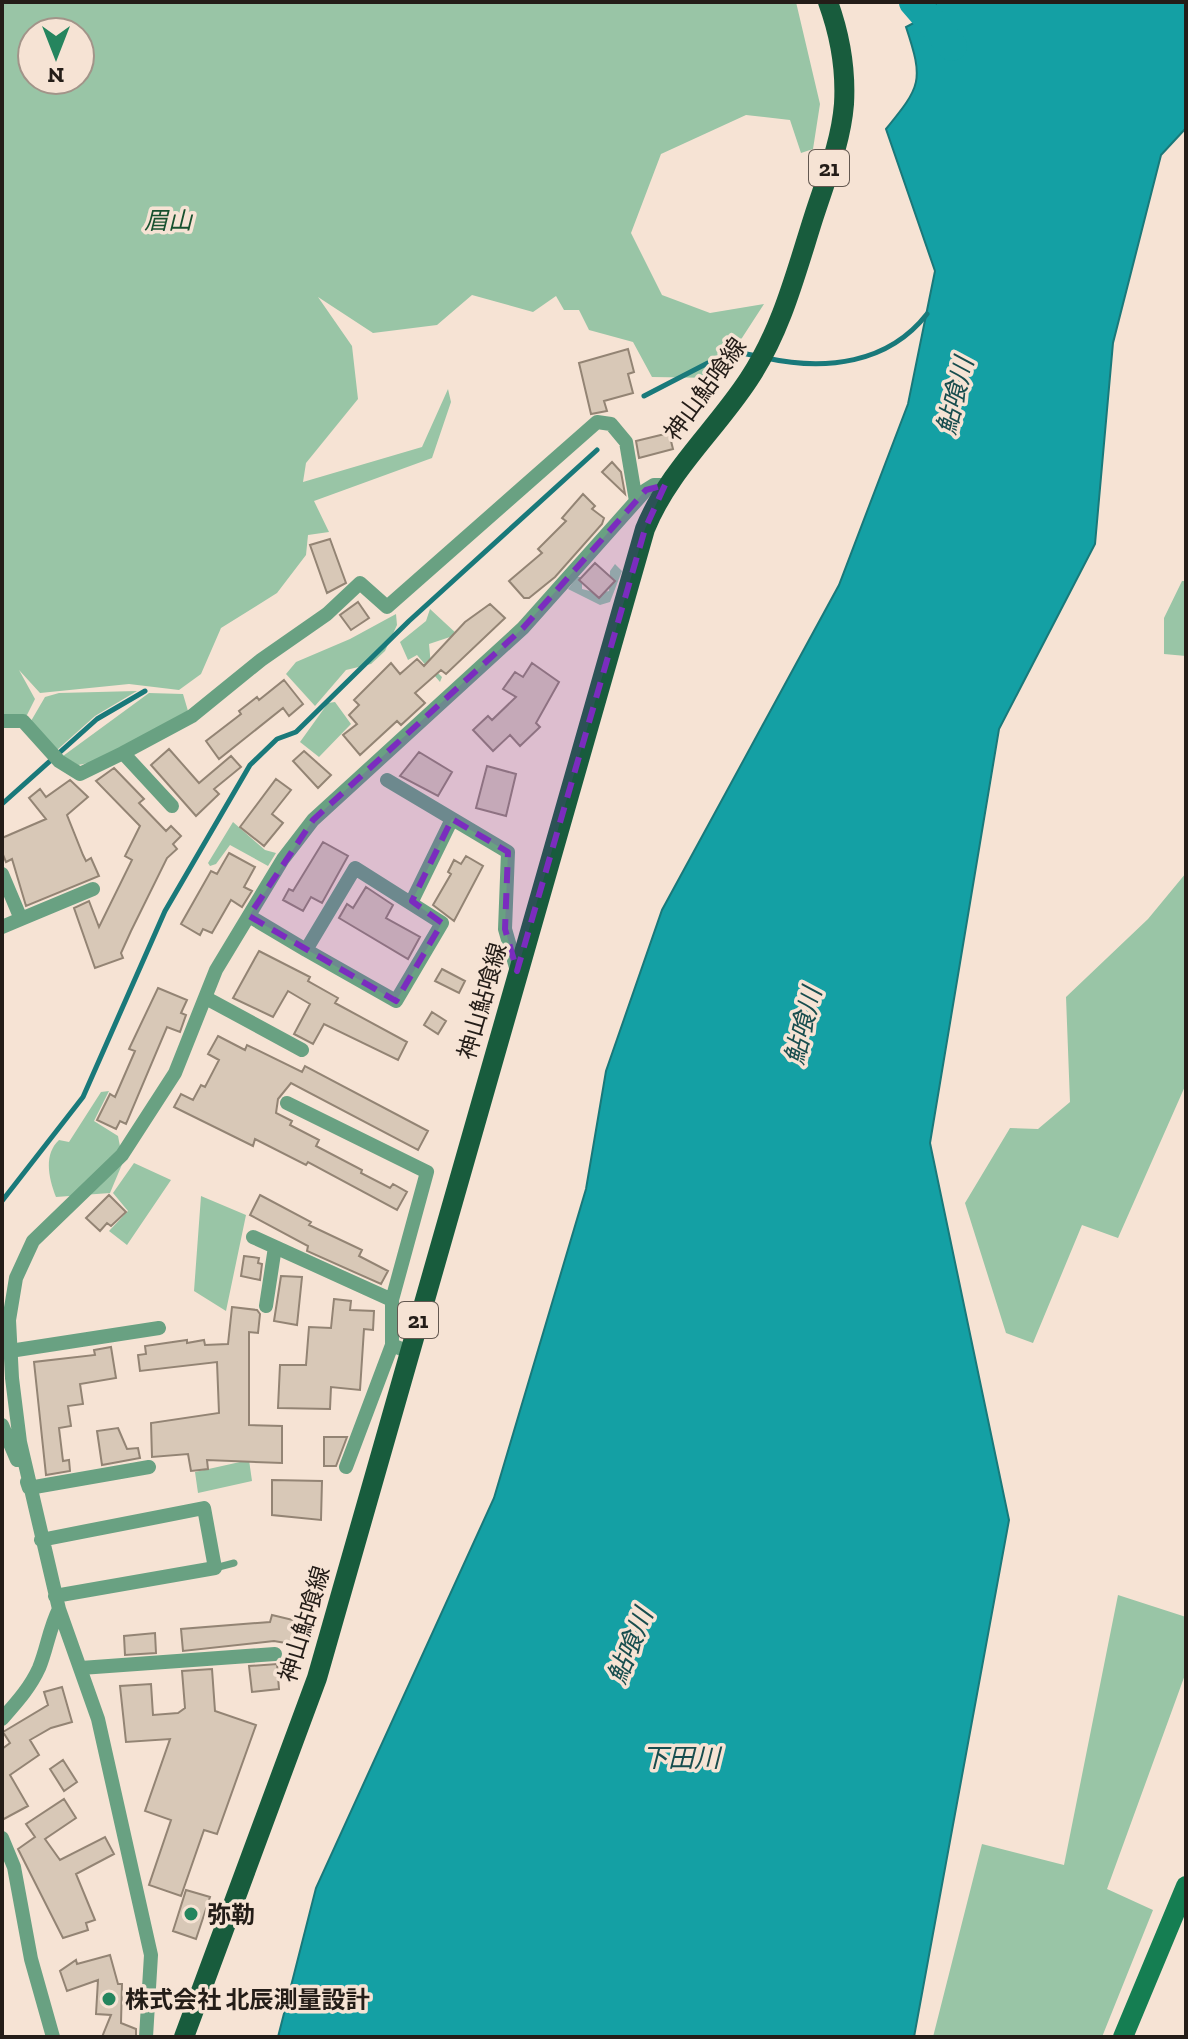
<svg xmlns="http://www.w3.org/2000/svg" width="1188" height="2039" viewBox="0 0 1188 2039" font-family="'Zilla Slab','Noto Sans JP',serif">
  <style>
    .green { fill: #99c5a6; fill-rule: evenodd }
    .water { fill: #14a0a4; stroke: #19797a; stroke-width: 2 }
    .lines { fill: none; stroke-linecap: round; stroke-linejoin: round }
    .stream { stroke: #19797a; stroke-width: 5 }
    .river { stroke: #14a0a4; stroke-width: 30 }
    .building { fill: #d8c8b7; stroke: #938474; stroke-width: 2 }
    .service { stroke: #69a182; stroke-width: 7 }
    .minor { stroke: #69a182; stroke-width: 14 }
    .secondary { stroke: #157e52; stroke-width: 20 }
    .primary { stroke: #185c3d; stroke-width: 20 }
    .marked { fill: #7b2cbf; fill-opacity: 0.2; stroke: #7b2cbf; stroke-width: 6; stroke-dasharray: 16 10; stroke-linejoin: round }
    .poi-dot { fill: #25855e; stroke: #f6e3d4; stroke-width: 3 }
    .labels { text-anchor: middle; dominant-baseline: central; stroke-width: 7; stroke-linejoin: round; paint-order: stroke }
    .shield { fill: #f6e3d4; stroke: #635850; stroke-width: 2 }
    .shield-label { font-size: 22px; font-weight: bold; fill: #241d18 }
    .park-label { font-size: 24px; font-style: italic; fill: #18512f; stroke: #f6e3d4 }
    .street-label { font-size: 24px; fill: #241d18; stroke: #f6e3d4 }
    .poi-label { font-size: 24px; font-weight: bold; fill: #241d18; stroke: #f6e3d4; text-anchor: start }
    .water-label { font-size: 26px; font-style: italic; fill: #184d4e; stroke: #f6e3d4 }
  </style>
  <rect width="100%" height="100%" fill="#f6e3d4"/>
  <!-- green -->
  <path class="green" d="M2,2H796L820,104L813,149L801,153L790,120L746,115L661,154L631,233L662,295L710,313L764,304L716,378L652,377L633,342L589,330L579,310H564L556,296L533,312L472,295L437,325L373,333L318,297L352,346L358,399L306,463L303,482L422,447L448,389L451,402L432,458L314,501L329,532L308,535L306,555L277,593L221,628L201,674L179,690L129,684L40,693L19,670L35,699L27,715L2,719ZM32,32H80V80H32Z
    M615,564L622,571L610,602L600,605L568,589L577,577H582V589L598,593L609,591L610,571Z
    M1182,581H1186V656L1164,654V618Z
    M430,609L472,648L466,650L450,637L429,644L431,666L442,677L440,682L417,655L408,660L400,642L426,621Z
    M396,614L397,625L385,651L371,664L346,670L315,706L286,674L296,662L350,639Z
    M137,691L95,716L57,750L31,721L45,697L59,693Z
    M149,693L183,694L188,711L94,762L78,765L63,756Z
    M335,702L351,724L319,757L300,742L328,703Z
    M233,822L265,850L276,853L268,866L230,845L216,864L210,866L208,863Z
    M1186,873V1084L1118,1238L1082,1225L1033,1343L1006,1333L965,1203L1010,1128L1038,1129L1070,1102L1066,997L1148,919Z
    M109,1091L94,1121L118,1136L123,1162L110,1193L56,1197C49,1179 43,1155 59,1140L69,1142L101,1092Z
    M134,1163L171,1180L127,1245L109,1231L128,1211L113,1193Z
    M201,1196L246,1215L226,1311L194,1291Z
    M249,1460L252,1481L198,1493L195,1472Z
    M1118,1595L1186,1617V1672L1107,1889L1153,1910L1102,2037H933L982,1844L1064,1865Z"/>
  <!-- water -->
  <path class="water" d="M937,2H1186V128L1161,155L1113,343L1095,544L999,729L930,1143L1009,1520L914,2037H278L316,1888L494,1498L586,1189L606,1071L662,910L839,585L908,404L935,271L886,129C921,86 924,81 906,27L929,15Z"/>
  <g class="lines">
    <!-- stream -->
    <path class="stream" d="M766,358C825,371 888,364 927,314
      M644,396L731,351L757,356
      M2,804L97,719L145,691
      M2,1201L83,1097L165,911L250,765L277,739L296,732L409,621L597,450"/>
    <!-- river -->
    <path class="river" d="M914,2L952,46"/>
  </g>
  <!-- building -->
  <path class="building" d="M628,349L634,372L628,374L633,393L604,401L607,411L591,414L579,363Z
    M669,433L673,449L639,458L636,441Z
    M612,462L621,472L625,494L602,472Z
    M583,494L595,506L592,509L604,518L602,524L555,577L529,598H524L509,581L542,553L538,549L566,521L562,518Z
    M330,539L346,583L327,593L310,545Z
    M595,563L615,581L599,598L579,580Z
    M358,602L369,618L351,630L340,615Z
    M490,604L505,618L446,674L441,670L415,693L425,703L401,725L397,721L360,755L343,735L357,724L349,715L359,705L354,700L391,663L400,674L417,659L424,666L465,622Z
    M532,663L559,682L536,723L540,727L520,746L510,735L493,751L473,730L488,716L492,720L516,697L503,689L515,672L523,677Z
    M284,680L303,704L289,716L283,708L219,759L206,741L241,714L239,711L257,697L259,700Z
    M169,749L199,783L231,756L241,767L214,789L219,794L196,816L151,765Z
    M304,751L331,775L318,788L293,761Z
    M419,752L452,772L438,796L400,776Z
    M487,766L516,774L506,816L476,808Z
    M114,768L144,799L139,803L166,831L171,826L181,836L173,844L177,849L167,858L131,931L121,953L123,958L95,968L74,908L89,901L99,927L132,860L125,856L140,826L96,781Z
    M276,779L291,790L272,814L283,823L264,846L240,827Z
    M70,780L88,797L67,815L83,855L86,861L91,858L99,876L26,906L12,859L6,862L2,852V838L46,819L29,798L40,789L46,797Z
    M323,842L348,856L322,903L311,897L303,911L283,900L289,889L293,891Z
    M229,853L255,867L244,887L252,891L242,907L231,900L212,933L203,929L200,935L181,924L211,871L217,874Z
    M466,856L483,866L454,921L433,905L451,874L448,872L454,860L461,864Z
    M366,887L393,905L386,918L420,937L408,959L339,918L347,904L353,908Z
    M259,951L310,977L308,981L338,998L335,1003L407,1042L398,1060L324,1024L313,1044L294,1034L310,1004L288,991L273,1017L233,998Z
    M442,969L465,981L459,993L435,981Z
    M158,988L187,1000L181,1013L186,1015L180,1032L167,1027L126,1124L120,1121L116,1129L97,1120L110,1094L115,1097L135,1051L129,1049Z
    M432,1012L446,1021L438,1034L424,1025Z
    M218,1036L245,1050L247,1045L302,1072L305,1066L428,1131L418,1150L291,1083L278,1099L276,1113L292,1121L290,1125L319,1140L316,1146L362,1170L361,1173L390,1188L393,1184L407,1192L397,1210L308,1162L306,1165L255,1139L253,1146L174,1107L181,1094L193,1100L201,1085L205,1087L219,1060L208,1054Z
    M109,1195L126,1212L111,1226L107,1223L100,1231L86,1218Z
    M260,1195L311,1222L309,1225L362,1250L359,1256L388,1271L381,1284L307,1251L308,1246L250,1215Z
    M244,1256L259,1258L258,1263L262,1264L260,1280L241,1276Z
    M281,1276L302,1277L297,1325L274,1321Z
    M334,1299L351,1301L350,1310L374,1311L373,1330L364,1329L360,1390L331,1387L330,1409L278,1408L280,1365H306L309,1327L331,1328Z
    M232,1307L257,1310L260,1314L258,1333L249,1332V1425L282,1426V1463L207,1460L208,1469L191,1471L188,1454L152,1457L151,1423L219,1413L217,1362L140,1371L138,1355L146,1354L145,1346L187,1340V1343L204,1340L205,1345L228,1344Z
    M111,1347L116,1378L80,1384L83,1404L68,1406L71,1426L59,1428L63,1461L69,1460L70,1471L46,1475L34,1362L95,1355L94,1350Z
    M118,1428L127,1449L138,1448L140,1458L102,1465L97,1431Z
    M324,1437H347L336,1466H324Z
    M272,1480L322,1481L321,1520L272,1515Z
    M272,1615L297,1621L292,1644L274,1641L183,1651L181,1629L270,1622Z
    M155,1633L156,1653L125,1655L124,1636Z
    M277,1664L279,1689L252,1692L249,1666Z
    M212,1669L215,1711L256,1725L217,1834L204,1830L181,1896L149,1885L171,1820L145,1811L170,1739L126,1742L120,1686L151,1684L153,1715L178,1713L185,1708L182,1671Z
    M62,1687L72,1722L51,1728L30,1740L39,1755L10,1775L28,1806L2,1820V1749L10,1743L3,1732L48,1705L44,1692Z
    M63,1760L77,1782L64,1791L50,1769Z
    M64,1799L76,1818L45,1839L60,1860L105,1837L114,1854L76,1874L95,1920L86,1923L88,1930L63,1938L18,1849L35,1837L26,1824Z
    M186,1890L210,1897L196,1939L173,1931Z
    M110,1955L118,1984H122L121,2023L136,2029V2037H102L111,2015L96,2014L98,1980L67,1991L60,1971L76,1960L77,1964Z"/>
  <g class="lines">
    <!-- service -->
    <path class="service" d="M215,1568L234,1563"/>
    <!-- minor -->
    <path class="minor" d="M2,721H23L59,761L80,774L123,753L172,806
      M123,753L192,716L261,660L327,614L360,583L387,607L597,422L611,424L626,442L636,501
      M387,780L508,852L505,929L517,971
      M2,874L21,919L2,927
      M412,901L452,819
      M249,916L306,950L355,868L442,923L396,1001L306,950
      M21,919L93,889
      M206,998L302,1050
      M287,1103L427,1172L392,1300
      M253,1237L392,1300V1345L409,1352
      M266,1306L275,1247
      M10,1351L159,1328
      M2,1425L17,1460
      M346,1467L392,1345
      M27,1482L29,1488L149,1467
      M41,1540L204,1508L215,1568L55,1596
      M59,1609L98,1719L151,1955L146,2037
      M81,1668L275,1654
      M2,1719C16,1703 30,1688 39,1668C47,1649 49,1629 59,1609L20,1442L12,1378L9,1320L16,1278L33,1241L122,1155L175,1073L216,970L283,859L313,820L523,628L646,490L654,485H665
      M2,1838L14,1867L31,1959L53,2037"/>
    <!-- secondary -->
    <path class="secondary" d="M1123,2037L1186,1886"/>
    <!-- primary -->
    <path class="primary" d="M184,2037L317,1678L645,529C669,470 715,431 749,379C782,329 796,272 814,216C826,179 841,142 844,104C846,69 840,35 828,2"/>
  </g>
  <!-- marked area -->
  <path class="marked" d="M665,485L645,529L517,971L505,929L508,852L452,819L412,901L442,923L396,1001L249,916L313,820L523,628L646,490Z"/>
  <!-- markers -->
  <g class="poi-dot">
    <circle cx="191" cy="1914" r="8"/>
    <circle cx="109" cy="1999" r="8"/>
  </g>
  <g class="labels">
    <!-- shield labels -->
    <g class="shield">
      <rect x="809" y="150" width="40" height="36" rx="6"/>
      <rect x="398" y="1302" width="40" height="36" rx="6"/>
    </g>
    <g class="shield-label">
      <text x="829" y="168">21</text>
      <text x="418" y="1320">21</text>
    </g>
    <!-- park labels -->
    <g class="park-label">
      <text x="168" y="220">眉山</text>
    </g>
    <!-- street labels -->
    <g class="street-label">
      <text transform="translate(705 389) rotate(-54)">神山鮎喰線</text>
      <text transform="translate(482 1001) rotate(-74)">神山鮎喰線</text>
      <text transform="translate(304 1624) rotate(-73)">神山鮎喰線</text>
    </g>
    <!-- poi labels -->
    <g class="poi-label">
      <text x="207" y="1914">弥勒</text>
      <text x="125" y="1999">株式会社 北辰測量設計</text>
    </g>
    <!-- water labels -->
    <g class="water-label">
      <text transform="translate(955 396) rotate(-76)">鮎喰川</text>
      <text transform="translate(803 1026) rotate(-76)">鮎喰川</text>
      <text transform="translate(630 1646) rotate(-68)">鮎喰川</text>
      <text x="681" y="1758">下田川</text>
    </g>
  </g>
  <!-- border -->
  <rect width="1188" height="2039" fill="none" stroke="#241d18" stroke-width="8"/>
  <!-- north arrow -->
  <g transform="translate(56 56) rotate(180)"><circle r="38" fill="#f6e3d4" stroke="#a29489" stroke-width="2"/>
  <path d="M0-6L14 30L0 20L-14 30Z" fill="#25855e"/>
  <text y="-12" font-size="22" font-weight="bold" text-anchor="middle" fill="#241d18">N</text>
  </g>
</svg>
